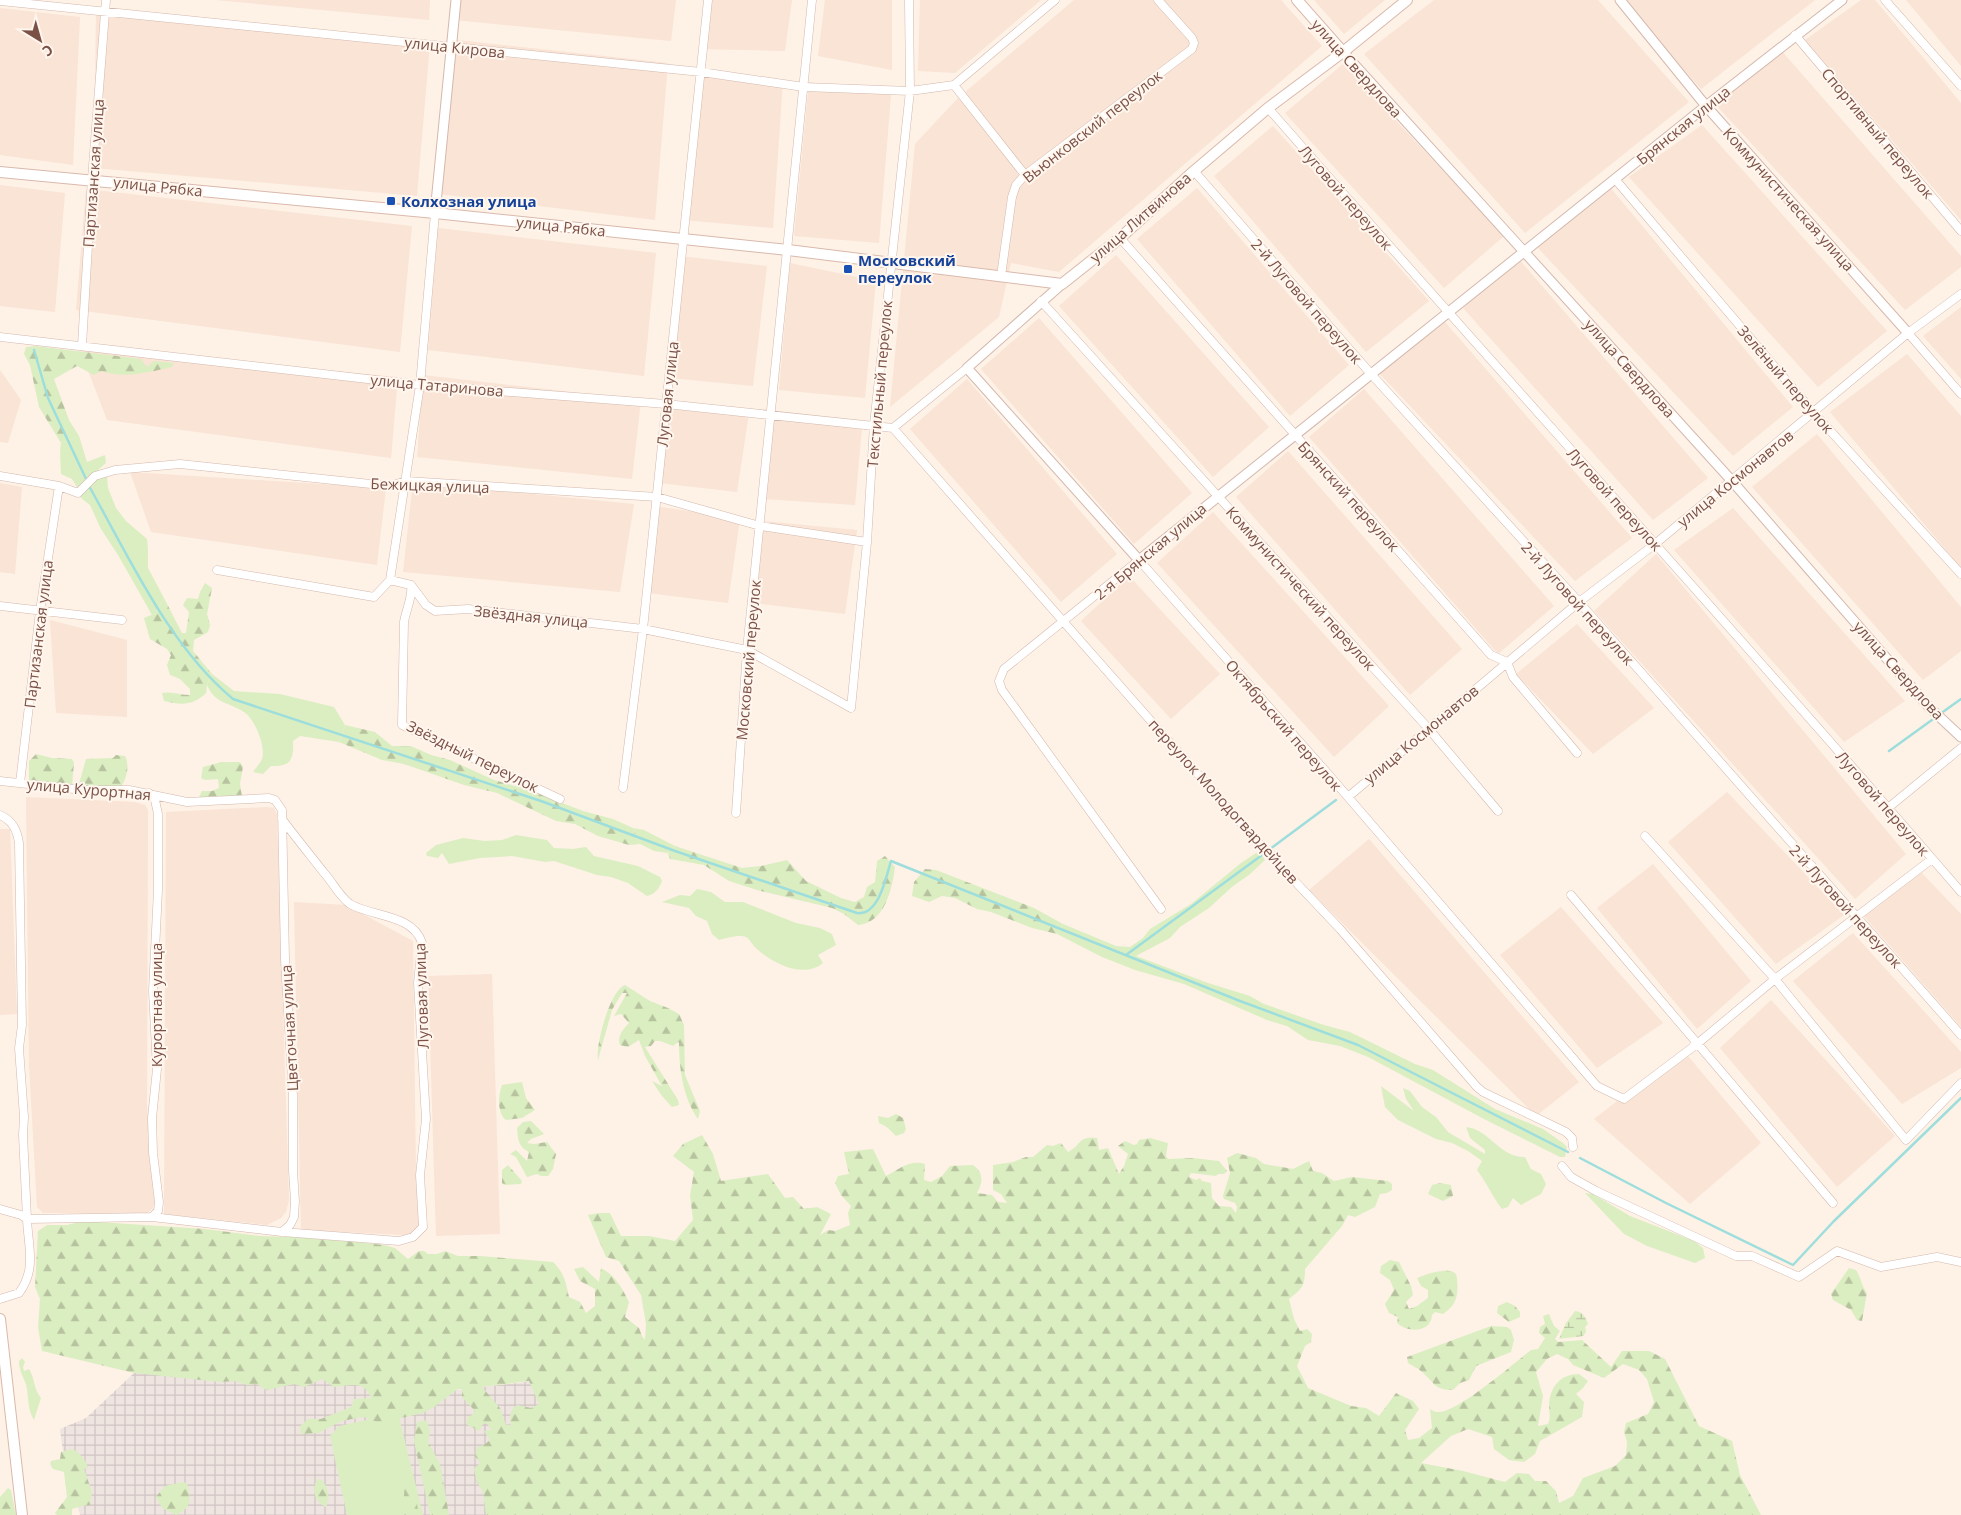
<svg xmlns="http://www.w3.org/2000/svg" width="1961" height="1515" viewBox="0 0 1961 1515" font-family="'Open Sans',sans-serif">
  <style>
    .residential { fill: #f9e4d6 }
    .industrial { fill: url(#industrial-grid) }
    .green { fill: #dbeec2 }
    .forest { fill: url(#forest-firs); fill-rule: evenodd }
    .wetland { fill: url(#wetland-marsh) }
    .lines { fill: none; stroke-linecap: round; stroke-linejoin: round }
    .stream { stroke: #9ddedd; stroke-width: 2.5 }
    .minor-casing { stroke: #d4b8ad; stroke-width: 9 }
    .tertiary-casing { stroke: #d4b8ad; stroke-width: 11 }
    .secondary-casing { stroke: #dab9ac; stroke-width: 12 }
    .minor { stroke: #fff; stroke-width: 8 }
    .tertiary { stroke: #fff; stroke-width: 9 }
    .secondary { stroke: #fff; stroke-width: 10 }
    .transit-dot { fill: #1a4fb4; stroke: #fff6ee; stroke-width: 2 }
    .labels { text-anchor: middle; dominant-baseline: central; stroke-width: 4; stroke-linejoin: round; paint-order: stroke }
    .street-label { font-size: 15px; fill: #7b5147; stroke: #fff6ee }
    .transit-label { font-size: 15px; font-weight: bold; fill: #164399; stroke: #fff6ee; text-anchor: start }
  </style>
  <defs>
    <pattern id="industrial-grid" width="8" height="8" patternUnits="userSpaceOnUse" patternTransform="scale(1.25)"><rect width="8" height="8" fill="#eee4e0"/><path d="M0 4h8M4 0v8" fill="none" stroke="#d0c5c2"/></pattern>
    <pattern id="forest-firs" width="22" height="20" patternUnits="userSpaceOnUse" patternTransform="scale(1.25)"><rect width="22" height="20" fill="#dbeec2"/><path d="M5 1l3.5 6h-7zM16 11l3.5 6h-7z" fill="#b7c39f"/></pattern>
    <pattern id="wetland-marsh" width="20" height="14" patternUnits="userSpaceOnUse" patternTransform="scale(1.25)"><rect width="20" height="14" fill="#dbeec2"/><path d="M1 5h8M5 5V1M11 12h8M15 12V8" fill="none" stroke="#b7c39f"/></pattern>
  </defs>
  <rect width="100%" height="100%" fill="#fef1e6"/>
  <!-- residential -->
  <path class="residential" d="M215,0H430L429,20Z
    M456,0H676L671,41L454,20Z
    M706,0H792L785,51L701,49Z
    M825,0H892V70L818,56Z
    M920,0H1041L955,73L918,71Z
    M1074,0H1281L1322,46L1059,272L1011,263L999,317L890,407L915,144L958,98Z
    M1314,0H1385L1344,34Z
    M1434,0H1598L1689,102L1525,233L1364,54Z
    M1622,0H1815L1701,89Z
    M1861,0H1875L1961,103V220L1805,40Z
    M1906,0H1961V66Z
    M0,8L80,17L73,165L0,155Z
    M96,12L430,43L417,196L94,168Z
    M457,40L668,63L655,220L439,194Z
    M1780,49L1961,256V267L1905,310L1716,105Z
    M1343,64L1504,236L1444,288L1285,113Z
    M697,70L783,80L773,228L684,220Z
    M809,82L891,95L879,243L794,236Z
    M1702,125L1887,331L1818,387L1629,177Z
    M1273,126L1429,301L1366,352L1214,176Z
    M0,185L65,193L55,312L0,306Z
    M1609,186L1793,407L1733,456L1537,247Z
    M1197,188L1349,365L1290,416L1137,239Z
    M86,189L412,226L400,352L76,310Z
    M438,228L656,253L644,376L428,350Z
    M1116,255L1269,427L1213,477L1059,306Z
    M680,256L767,266L753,386L670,378Z
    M1517,257L1708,478L1653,520L1463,308Z
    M790,263L876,281L865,398L779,390Z
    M1961,307V379L1923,336Z
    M1039,318L1192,493L1134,544L981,369Z
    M1445,322L1632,538L1575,581L1379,373Z
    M79,347L398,377L391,458L107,420Z
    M1907,354L1961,416V568L1830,412Z
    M0,370L21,400L8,443L0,442Z
    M423,375L641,400L632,479L417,457Z
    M967,379L1117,554L1061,602L910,429Z
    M1364,389L1554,606L1498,654L1309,437Z
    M666,405L749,413L737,492L659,483Z
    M775,415L862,427L855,505L764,499Z
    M1817,434L1961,607V651L1923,680L1752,487Z
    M1288,451L1462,649L1410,695L1236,497Z
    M130,472L386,488L377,565L151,532Z
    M413,482L634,504L620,592L403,572Z
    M0,483L22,487L15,574L0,572Z
    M655,506L740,519L728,603L648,593Z
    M1733,508L1905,701L1844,742L1674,550Z
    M1213,512L1389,706L1334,757L1157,563Z
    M763,521L857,530L845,614L754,603Z
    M1656,554L1906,854L1855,899L1594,611Z
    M1129,576L1220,674L1171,719L1081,621Z
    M50,620L127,640V717L56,713Z
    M1577,624L1654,708L1593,754L1516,674Z
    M1727,792L1844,915L1776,964L1668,842Z
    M26,797L135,802L145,805L148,810L147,1106L155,1201L153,1208L146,1214L43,1213L37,1207L29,1065Z
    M267,807L274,808L277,815L289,1200L286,1212L281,1218L267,1225L164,1214L166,812Z
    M0,829H10L17,1014L0,1015Z
    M1369,839L1579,1082L1536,1116L1309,890Z
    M1653,864L1751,981L1697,1029L1597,908Z
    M1917,868L1961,914V1027L1862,914Z
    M294,902L346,905L413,941L416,1175L420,1225L411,1234L404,1235L301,1230Z
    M1561,907L1663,1023L1597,1068L1500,955Z
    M1853,933L1961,1052V1068L1902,1104L1793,981Z
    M492,974L500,1234L436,1236L428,976Z
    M1771,1000L1895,1136L1837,1187L1720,1048Z
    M1683,1050L1761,1143L1690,1204L1594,1119Z"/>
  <!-- industrial -->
  <path class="industrial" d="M181,1365L394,1376L396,1397L552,1379L585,1515H80L63,1452L60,1429L86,1418L134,1373Z"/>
  <!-- green -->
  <path class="green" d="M79,436L87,462L105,455L106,463L98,470L107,476L108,488L116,508L126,521L147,539L148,549V568L164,598L156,613L152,615L118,555L101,529L90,505L81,498L77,487L72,479L61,474C61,463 59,454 61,443Z
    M212,674L234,691L280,694L334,707L345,725L339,742L300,736L293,741C294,759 291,767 271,766L263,774L253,772C256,768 260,763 262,759C266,747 255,719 244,712C229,702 215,704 207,685Z
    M633,828L644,830L675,846L668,853L654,851L640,844Z
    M516,835L547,840L554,848L573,849L586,847L594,856L638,866L660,877L662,881C659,889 655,894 647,896L628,883L611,877L597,875L554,861L545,862L512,856L480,858L449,864L442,853L438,858L427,856L426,853L436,845L463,838L485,841L502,840Z
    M1259,851L1265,860L1249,875L1233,886L1209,908L1180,927L1170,938L1136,956L1208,983L1250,996L1264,1004L1324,1025L1350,1032L1415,1064L1433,1070L1495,1109L1543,1129L1563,1143L1567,1147L1565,1157H1560L1484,1119L1368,1057L1340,1046L1308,1040L1287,1026L1267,1020L1184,984L1135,970L1102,957L1057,934L1063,924L1116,946L1130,947L1143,938L1150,929L1191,904L1241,863Z
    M697,889L711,892L725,902H743L796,923L820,928L832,934L836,945L818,955L823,963C804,979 773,964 757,949C753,946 750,939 746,937C739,934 726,938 719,940L712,934L707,921L696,916L689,908L662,902L680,895L690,896Z
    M1381,1086L1414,1111L1406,1099L1403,1088L1410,1091L1422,1107L1436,1117L1448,1132L1485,1154V1150L1470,1138L1466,1127C1489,1129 1500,1158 1525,1157L1531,1169L1541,1174L1546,1184L1541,1194L1521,1205L1513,1198L1508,1207L1502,1209C1492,1196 1487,1183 1477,1170L1482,1161L1468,1151L1452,1143L1436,1139L1398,1120L1385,1107Z
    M1585,1193L1593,1194L1630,1216L1694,1241L1703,1248L1705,1258L1695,1263L1647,1246L1624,1234Z
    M22,1358L25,1362L23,1367L24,1371L29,1369C35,1378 33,1388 41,1398L34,1420C27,1409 29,1397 26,1384C23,1376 19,1371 19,1361Z
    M398,1413L423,1515H347L330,1436L339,1426Z"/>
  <!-- forest -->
  <path class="forest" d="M36,346L141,359L147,367L154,361L174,363L172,367C150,372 123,379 101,371L94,375L77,366L54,379L69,420L79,436L61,443L39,407L30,365L24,354L26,347Z
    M205,583L212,588L207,614L210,625L208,632L194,640L193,651L212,674L207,685L206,693C193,706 181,705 164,701L162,693C172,691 180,695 190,695V689L180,679L170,675L167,665L171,655L167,649L150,639L144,618L156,613L164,598L182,633H186L189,612L183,605L187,598L198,599L200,592Z
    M345,725L375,732L392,746H411L431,755L450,760L494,780L526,789L583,811L613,819L633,828L640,844L629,845L598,836L575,824L556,821L497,793L464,785L404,764L382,760L339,742Z
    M36,754L52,758L72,759L74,763L72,786L29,781V761Z
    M116,755L125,756C131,768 125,784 116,793H86L79,784L86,759L113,758Z
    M221,762H240L243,767L240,784L242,796L198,799L202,791H212L219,788L218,779L205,780L201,778L203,767Z
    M675,846L742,868L761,866L787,860L806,881L841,898L855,902L864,897L867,887L875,882L877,861L885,856L895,867C892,889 885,923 858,925L844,914L832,908L757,890L729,881L704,865L670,859L668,853Z
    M925,869L936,870L1034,908L1063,924L1057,934L1032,928L991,912L977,909L955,898L942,896L929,902L912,896L914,882Z
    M625,985L650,1001L668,1008L679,1014L684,1025L685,1075L700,1111L698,1119C683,1098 679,1068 679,1043L678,1042L673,1046L660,1041H655L651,1046L645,1047L678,1100L679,1105L672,1107L662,1096L652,1081L662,1086L645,1056L639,1040L628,1047L620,1045C617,1035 623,1030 629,1023L621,1014L614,1016L627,993H622L612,1010L598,1060C595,1046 610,990 625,985Z
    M522,1082L526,1098L535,1110L522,1118L506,1120C497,1113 498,1096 502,1085Z
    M896,1114L903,1118L906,1129L904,1133L896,1136L887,1127L879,1123L878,1116L888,1118Z
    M531,1121L544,1134L531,1139L527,1143L534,1144L547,1142L556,1154L553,1169L548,1176H541L537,1174L527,1177L516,1157L510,1154L516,1150L527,1161L529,1152C518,1147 518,1139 517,1128L523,1122Z
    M702,1135L713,1154L721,1181L768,1174L785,1198L793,1197L804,1209L817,1207L831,1214L820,1235L828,1230L835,1231L850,1225L848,1213L851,1206L841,1195L835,1183L838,1176L849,1174L844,1152L873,1149L886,1176C899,1169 910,1159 925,1164L924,1180L931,1182L942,1176L950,1166L973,1165C984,1173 983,1182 977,1193L992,1195L998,1202L1007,1203L1001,1194L993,1190V1165L1013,1162L1026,1157H1033L1047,1145L1053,1146L1061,1143L1068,1152C1082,1145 1077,1136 1097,1138L1099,1150L1108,1148L1119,1174L1124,1166L1128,1154L1118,1146L1125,1141L1134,1145L1137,1144L1139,1140L1150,1138L1168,1143L1166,1156L1168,1159L1193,1158L1219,1161L1227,1171L1224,1174H1218L1216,1176L1191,1173L1189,1177L1196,1180L1200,1178L1202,1181L1211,1183L1212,1198L1219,1206L1231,1207L1236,1213L1237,1207L1235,1203L1224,1199L1223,1196L1230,1173L1227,1158L1237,1153L1256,1158L1264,1164L1293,1169L1309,1161L1313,1171L1322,1173L1334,1181L1352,1177L1388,1181L1392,1184V1190L1387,1193L1380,1194L1375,1207L1355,1217L1348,1215L1342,1226L1305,1269C1305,1286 1302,1289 1289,1299L1294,1319L1300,1331L1307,1329L1312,1334L1311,1342L1305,1346L1297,1366L1308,1388L1351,1406L1366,1408L1379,1416L1396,1393L1413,1401L1419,1409L1405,1430L1408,1440L1419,1438L1432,1428L1430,1409C1432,1410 1434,1412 1437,1412C1456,1414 1514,1363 1531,1350L1538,1349L1545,1338L1539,1333L1540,1327L1545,1324L1543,1316L1549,1314L1554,1326L1560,1331L1555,1339L1558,1342L1582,1340L1611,1367L1622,1351H1649L1665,1359L1699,1426L1732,1441L1740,1475L1761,1515H486L483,1492L477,1482L474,1469L480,1463L475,1456L477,1447L484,1445L490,1440L484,1431L491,1430L487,1423L483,1424L479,1431L466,1424L468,1417L472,1415L475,1411L462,1397V1389H458L434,1407L423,1413L379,1423L364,1417L357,1418L342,1421L318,1433L301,1434L300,1426L308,1419H321L351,1407L354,1399L371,1398C364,1379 349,1386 334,1387L322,1379L304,1387L294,1384L266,1390L257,1384L247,1385L235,1381L220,1382L134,1373L42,1351L38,1327L40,1299L35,1287L38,1231L47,1225H67L83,1221L205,1229L261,1236L322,1238L384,1245L395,1248L408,1259L419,1251H424L428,1254H437L445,1251L458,1256H480L553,1262C564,1272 566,1283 569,1297L580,1302L586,1313L595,1306V1289L580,1281L574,1269L583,1267L599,1282L601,1268C616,1276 622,1288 629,1302L625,1317L639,1328L642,1336L645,1340L646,1324L641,1295L619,1261L606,1257L588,1215L599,1213H610L621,1236H649L675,1241L693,1220L690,1195L694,1172L673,1156L683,1144ZM1557,1354L1568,1359L1573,1365L1604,1378L1623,1364L1639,1370L1647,1379L1654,1402L1648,1414L1626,1423L1624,1432L1627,1442L1626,1455L1615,1466L1583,1478L1573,1496L1559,1503L1556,1491L1546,1481H1535L1529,1474L1517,1473L1505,1482L1463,1471L1421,1463L1451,1436L1468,1429L1492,1437L1494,1449L1509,1460L1524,1462L1535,1454L1540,1441L1582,1417L1584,1402L1576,1394L1583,1388L1588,1381L1579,1374C1561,1374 1550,1386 1549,1405C1549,1412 1551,1417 1548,1424L1538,1426L1543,1396L1536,1372L1547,1359ZM529,1381L539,1404L531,1408L517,1405C510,1410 509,1416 511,1425H506L500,1408L482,1387Z
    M508,1165L522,1181L521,1184L504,1185L502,1183V1170Z
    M1441,1183L1451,1185L1453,1196L1443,1201L1428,1194L1432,1185Z
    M1390,1260L1399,1262L1411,1286L1413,1295L1406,1302L1409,1309L1417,1306L1428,1298V1290L1421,1286L1417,1278C1426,1274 1447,1267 1455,1273C1457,1276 1457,1277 1457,1280C1459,1295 1456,1306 1443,1314L1435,1312L1432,1315C1431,1333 1408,1333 1397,1323L1398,1317L1389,1313L1385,1304L1394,1290L1390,1280L1380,1273L1381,1266Z
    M1849,1268L1856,1270C1861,1277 1861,1285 1867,1293L1862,1321L1857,1320L1851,1310L1833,1300L1831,1294Z
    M1507,1302L1515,1306L1520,1312V1317L1509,1322L1497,1313L1498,1306Z
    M1491,1326L1507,1327L1511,1330L1514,1340L1511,1352L1476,1366L1469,1380L1460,1383L1453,1390C1434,1390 1435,1383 1422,1372C1418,1368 1412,1366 1408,1363L1407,1357Z
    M427,1420L430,1432L428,1442L440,1464L449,1515H430L414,1441L417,1422Z
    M71,1449C80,1452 86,1460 88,1468L84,1469L92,1492L90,1505L82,1506L72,1509V1515H57L55,1513L67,1497L64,1472L53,1469L50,1464L51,1461L60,1459L61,1452Z
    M405,1477L414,1487L419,1515H403Z
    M318,1479L322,1480C329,1489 330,1496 326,1507C315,1502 310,1489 318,1479Z
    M182,1482L187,1483C191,1498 192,1508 176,1515L162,1508L156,1497L165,1486Z
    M8,1488L11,1490L16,1515H0V1497Z"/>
  <!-- wetland -->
  <path class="wetland" d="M1575,1311C1583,1312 1585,1316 1588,1324L1585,1327L1586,1332L1583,1336L1559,1339L1566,1323Z"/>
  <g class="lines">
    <!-- stream -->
    <path class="stream" d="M34,350L48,398L87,481
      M89,486C129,557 169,646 233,699L541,801L675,851L857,913C879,916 886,877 891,861L1240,1001L1358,1045L1568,1152
      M1940,714L1961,699
      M1889,751L1936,717
      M1270,849L1336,800
      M1126,955L1262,855
      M1580,1158L1666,1203L1793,1265L1834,1221L1961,1098"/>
    <defs>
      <path id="minor" d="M1885,0L1961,86
        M0,1L701,72L804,87L910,91L954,85L1055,0
        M1795,35L1961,231
        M954,85L1025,175
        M1268,108C1498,371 1734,628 1961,892
        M1194,171L1371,374L1579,602L1961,1035
        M1615,179L1814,413L1961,574
        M1120,238L1491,655L1507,662L1513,677L1577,753
        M1001,276L1012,197L1016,185L1025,175L1192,49L1194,43L1192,38L1158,0
        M1041,301L1428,728L1498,811
        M1908,333L1961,394
        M0,337L420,385L666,404L893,428L967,368
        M82,345L92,179L106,0
        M893,428L1254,838L1340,929L1477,1087L1483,1092L1566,1132L1572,1138L1573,1147
        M0,476L59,486L78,493L95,476L115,470L180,464L390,486L406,481L657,497L760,526L867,542
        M217,570L374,597L390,580L411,585L426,605L435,611L468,609L643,629L747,650L851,708L867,542L874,425L910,91L909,0
        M390,580L420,385L435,213
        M411,585C413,596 406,610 404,622L402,725L560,799
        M0,606L122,620
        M0,781L83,790H129L187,802L269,798L275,800L282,810L285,959L293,1096V1171L295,1201L294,1217L290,1225L282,1232
        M20,783L40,611L59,486
        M623,788L643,629L708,0
        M149,793L155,800L158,814V890L153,991L157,1069L152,1118L153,1153L159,1202L158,1211L152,1217
        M1348,797L1579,602L1655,544L1908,333L1961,294
        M1888,808L1961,748
        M736,813L747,650L812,0
        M0,815C13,821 17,830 19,843L22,1025L19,1048L24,1117L23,1135L27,1219
        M1645,836L1775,979L1906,1140L1961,1083
        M1571,895L1833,1203
        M1161,909L1002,690L999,681L1004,669L1139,560L1329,775L1597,1086L1624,1099L1697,1044L1775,979L1932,859
        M1562,1166L1571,1177L1596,1191L1736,1256H1752L1799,1277L1837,1251L1881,1267L1937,1257L1961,1262
        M0,1209L21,1215L27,1219
        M0,1299L19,1293C37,1269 28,1246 27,1219L152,1217L282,1232L399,1241L413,1237L423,1227L420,1175L426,1119L418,983L422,943C413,914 372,917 350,904C340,897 333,883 325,874C311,856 296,838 282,819"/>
      <path id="tertiary" d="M1620,0L1706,106L1908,333
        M1343,52L1732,481L1929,707L1961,737
        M435,213L456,0
        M1062,284L967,368L1139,560L1706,106L1842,0"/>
      <path id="secondary" d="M1297,0L1343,52
        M0,172L435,213L788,250L1062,284L1120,238L1194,171L1268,108L1343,52L1407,0
        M0,1319L22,1515"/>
    </defs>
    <!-- minor casing -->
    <use href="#minor" class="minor-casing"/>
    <!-- tertiary casing -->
    <use href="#tertiary" class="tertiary-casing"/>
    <!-- secondary casing -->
    <use href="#secondary" class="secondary-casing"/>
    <!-- minor -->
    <use href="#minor" class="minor"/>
    <!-- tertiary -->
    <use href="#tertiary" class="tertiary"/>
    <!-- secondary -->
    <use href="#secondary" class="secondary"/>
  </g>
  <!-- markers -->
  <g class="transit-dot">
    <rect x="386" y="196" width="10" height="10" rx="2.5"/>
    <rect x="843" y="264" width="10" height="10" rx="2.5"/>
  </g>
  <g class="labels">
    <!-- street labels -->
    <g class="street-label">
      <text transform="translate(455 47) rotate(6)">улица Кирова</text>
      <text transform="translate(1357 68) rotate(48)">улица Свердлова</text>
      <text transform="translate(1683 125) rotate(-39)">Брянская улица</text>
      <text transform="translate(1092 126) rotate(-38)">Вьюнковский переулок</text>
      <text transform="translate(1878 133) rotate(50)">Спортивный переулок</text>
      <text transform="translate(93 173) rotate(-86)">Партизанская улица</text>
      <text transform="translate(158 186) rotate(6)">улица Рябка</text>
      <text transform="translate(1346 197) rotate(49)">Луговой переулок</text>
      <text transform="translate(1789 199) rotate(48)">Коммунистическая улица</text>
      <text transform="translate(1140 217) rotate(-41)">улица Литвинова</text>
      <text transform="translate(561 226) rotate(6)">улица Рябка</text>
      <text transform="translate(1307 301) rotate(49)">2-й Луговой переулок</text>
      <text transform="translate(1630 368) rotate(48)">улица Свердлова</text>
      <text transform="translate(1786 379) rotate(49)">Зелёный переулок</text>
      <text transform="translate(879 384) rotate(-85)">Текстильный переулок</text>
      <text transform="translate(437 385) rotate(5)">улица Татаринова</text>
      <text transform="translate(667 394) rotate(-84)">Луговая улица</text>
      <text transform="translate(1735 478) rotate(-39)">улица Космонавтов</text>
      <text transform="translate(430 485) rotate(2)">Бежицкая улица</text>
      <text transform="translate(1349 496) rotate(48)">Брянский переулок</text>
      <text transform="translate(1615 499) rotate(48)">Луговой переулок</text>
      <text transform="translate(1150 551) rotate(-40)">2-я Брянская улица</text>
      <text transform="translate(1301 588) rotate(48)">Коммунистический переулок</text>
      <text transform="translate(1578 603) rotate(48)">2-й Луговой переулок</text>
      <text transform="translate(531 616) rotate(6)">Звёздная улица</text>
      <text transform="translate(38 634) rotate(-83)">Партизанская улица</text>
      <text transform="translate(748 660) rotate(-85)">Московский переулок</text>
      <text transform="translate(1899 670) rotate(48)">улица Свердлова</text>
      <text transform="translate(1284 725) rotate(49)">Октябрьский переулок</text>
      <text transform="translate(1421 734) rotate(-40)">улица Космонавтов</text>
      <text transform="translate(473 756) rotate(26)">Звёздный переулок</text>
      <text transform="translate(89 789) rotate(5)">улица Курортная</text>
      <text transform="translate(1224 801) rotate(48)">переулок Молодогвардейцев</text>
      <text transform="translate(1883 803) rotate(49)">Луговой переулок</text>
      <text transform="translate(1846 906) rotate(48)">2-й Луговой переулок</text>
      <text transform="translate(421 996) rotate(-92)">Луговая улица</text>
      <text transform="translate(156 1005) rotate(-90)">Курортная улица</text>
      <text transform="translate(289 1028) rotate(-93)">Цветочная улица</text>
    </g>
    <!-- transit labels -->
    <g class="transit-label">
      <text x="401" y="201">Колхозная улица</text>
      <text x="858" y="260">Московский<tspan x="858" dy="17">переулок</tspan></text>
    </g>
  </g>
  <!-- north arrow -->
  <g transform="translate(40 40) rotate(143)" stroke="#fff6ee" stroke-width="4" paint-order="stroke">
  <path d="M0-4L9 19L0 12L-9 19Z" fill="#7b5147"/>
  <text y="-8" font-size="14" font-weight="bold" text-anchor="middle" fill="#7b5147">С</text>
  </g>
</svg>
